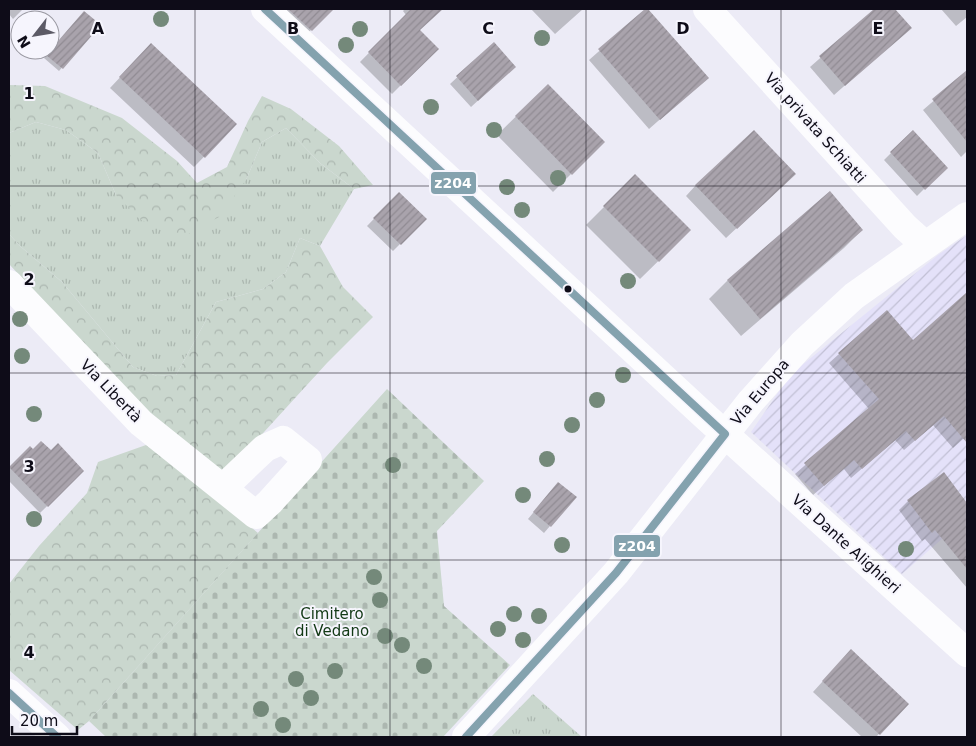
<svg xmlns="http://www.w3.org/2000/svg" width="976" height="746" viewBox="0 0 976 746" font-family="'DejaVu Sans',sans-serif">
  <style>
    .industrial { fill: url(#industrial-furrows) }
    .grass { fill: url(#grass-tufts) }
    .forest { fill: url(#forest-crowns) }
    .cemetery { fill: url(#cemetery-stones) }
    .shadow { fill: #0003 }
    .building { fill: url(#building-hatch) }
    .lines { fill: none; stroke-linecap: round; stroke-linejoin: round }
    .minor { stroke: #fcfcfe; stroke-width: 28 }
    .bus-1-casing { stroke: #f6f5fd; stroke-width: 11 }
    .bus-1 { stroke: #84a2ae; stroke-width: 8 }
    .tree { fill: #74897a }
    .grid { fill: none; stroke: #0e0c18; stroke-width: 1; stroke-opacity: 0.55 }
    .bus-dot { fill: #0e0c18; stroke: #f6f5fd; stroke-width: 2 }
    .labels { text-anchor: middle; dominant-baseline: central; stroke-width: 4; stroke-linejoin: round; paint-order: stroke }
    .street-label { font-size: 15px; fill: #0e0c18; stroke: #f6f5fd }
    .park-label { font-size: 15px; fill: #123915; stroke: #f6f5fd }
    .grid-label { font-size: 16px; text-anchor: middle; font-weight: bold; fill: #0e0c18; stroke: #f6f5fd; stroke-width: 4; stroke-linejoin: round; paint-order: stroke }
    .line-badge { stroke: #f6f5fd; stroke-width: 2 }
    .badge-label { font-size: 14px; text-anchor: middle; font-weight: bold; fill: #fff }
  </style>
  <defs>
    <pattern id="industrial-furrows" width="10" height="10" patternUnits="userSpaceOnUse" patternTransform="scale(1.25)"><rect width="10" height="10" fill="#e4e1f9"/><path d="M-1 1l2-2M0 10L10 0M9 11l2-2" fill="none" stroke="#c2c0d5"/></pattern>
    <pattern id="grass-tufts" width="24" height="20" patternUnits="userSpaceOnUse" patternTransform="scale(1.25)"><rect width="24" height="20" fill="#cad7ce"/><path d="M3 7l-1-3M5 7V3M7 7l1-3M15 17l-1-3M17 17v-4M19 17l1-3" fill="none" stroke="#acb7b0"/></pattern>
    <pattern id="forest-crowns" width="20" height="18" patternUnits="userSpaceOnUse" patternTransform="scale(1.25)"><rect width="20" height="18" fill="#cad7ce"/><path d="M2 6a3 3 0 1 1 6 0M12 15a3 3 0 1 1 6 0" fill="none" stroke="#acb7b0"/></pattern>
    <pattern id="cemetery-stones" width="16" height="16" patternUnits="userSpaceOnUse" patternTransform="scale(1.25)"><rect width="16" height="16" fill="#cad7ce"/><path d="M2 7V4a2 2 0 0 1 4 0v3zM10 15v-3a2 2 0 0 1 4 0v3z" fill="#acb7b0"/></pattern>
    <pattern id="building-hatch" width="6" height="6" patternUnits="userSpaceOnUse" patternTransform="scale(1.25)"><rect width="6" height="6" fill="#a9a3ac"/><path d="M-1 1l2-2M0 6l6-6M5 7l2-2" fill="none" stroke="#908b93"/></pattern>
  </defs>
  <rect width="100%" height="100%" fill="#ecebf6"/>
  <!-- industrial -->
  <path class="industrial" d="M967,235V517L902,574L751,432L791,374L938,255Z"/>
  <!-- grass -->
  <path class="grass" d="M36,122L66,130L98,153L116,195L246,180L262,142L286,128L320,163L354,189L320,246L300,238L286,272L263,289L216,302L176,375L157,376L133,367L62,282L20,246L9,234V133Z
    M533,694L582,737H491Z"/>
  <!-- forest -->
  <path class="forest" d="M9,85L45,86L122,118L177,161L197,183L227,167L248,121L262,96L291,109L339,146L373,185L354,189L320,163L286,128L262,142L246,180L219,217L185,236L141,220L116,195L98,153L66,130L36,122L9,133Z
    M9,234L20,246L62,282L133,367L157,376L176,375L216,302L263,289L286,272L300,238L320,246L343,287L373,317L327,363L223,477L143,408L9,264Z
    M146,445L166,458L258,533L89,721L78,730L9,670V584L39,546L87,493L98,462Z"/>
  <!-- cemetery -->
  <path class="cemetery" d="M387,389L484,481L437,531L444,606L510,665L443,737H106L89,721Z"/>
  <!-- shadow -->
  <path class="shadow" d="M9,9H23L13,19L9,14Z
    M268,9H332L301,40Z
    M405,9H441L418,30L437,49L392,94L360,62L406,15L403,11Z
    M531,9H583L555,34Z
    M647,9L707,78L649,129L589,60Z
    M876,9H893L910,28L834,95L810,67Z
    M941,9H967V17L956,26Z
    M81,16L99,26L59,71L44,58Z
    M493,44L507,74L471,107L450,84Z
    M141,55L236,124L194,167L110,88Z
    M967,72V151L961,157L923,110Z
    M548,85L603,142L553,192L497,135Z
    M891,153L946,167L917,196L884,160Z
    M635,176L690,230L640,279L586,225Z
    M784,184L726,238L686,196L696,185Z
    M399,193L425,219L393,251L367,226Z
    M830,193L862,230L844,248L741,336L709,299L727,281Z
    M967,294V442L964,438L953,448L933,425L904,450L895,440L851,478L844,469L813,495L795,474L869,409L829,363L839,354L913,342Z
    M30,448L33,451L51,452L83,471L40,513L9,481V469Z
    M944,474L967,505V588L925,539L922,541L899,510L908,501Z
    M552,490L550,526L544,533L528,519Z
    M841,661L908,704L876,737H862L813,692Z"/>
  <!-- building -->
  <path class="building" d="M288,9H334L312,31Z
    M411,9H443L420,30L439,49L401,86L368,52Z
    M645,9H648L709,78L660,120L598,49Z
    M874,9H895L912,28L845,86L819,56Z
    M84,11L101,25L63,69L46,55Z
    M494,42L516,67L478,101L456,76Z
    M151,43L237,124L205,158L119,77Z
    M967,70V142L932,99Z
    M548,84L605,142L572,175L515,116Z
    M754,130L796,174L737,229L695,185Z
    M913,130L948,168L925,190L890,152Z
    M635,174L691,230L659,262L603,206Z
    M830,191L863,230L760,319L727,280Z
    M399,192L427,219L401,245L373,218Z
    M967,292V443L944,416L915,441L906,431L862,469L854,460L824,486L804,463L879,399L838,353L887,310L913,340Z
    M41,441L51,450L58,443L84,471L48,507L9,467L30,446L33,449Z
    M944,472L967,503V569L935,530L932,533L907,500Z
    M558,482L577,497L551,527L533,512Z
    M851,649L909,704L880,735L822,681Z"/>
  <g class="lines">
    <!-- minor -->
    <path class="minor" d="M265,9L707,418L967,653
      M707,9L905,227L925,245
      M9,284L141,423L256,515L270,502L308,460L283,440L265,448L223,488
      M9,693L57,737
      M466,737L616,573L751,401L802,344L854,296L967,216"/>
    <defs>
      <path id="bus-1" d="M265,9L725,434L616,573L466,737
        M9,693L57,737"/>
    </defs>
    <!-- bus-1 casing -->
    <use href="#bus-1" class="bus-1-casing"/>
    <!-- bus-1 -->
    <use href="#bus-1" class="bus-1"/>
  </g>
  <!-- trees -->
  <g class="tree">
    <circle cx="161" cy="19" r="8"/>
    <circle cx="360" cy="29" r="8"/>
    <circle cx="542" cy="38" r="8"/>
    <circle cx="346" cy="45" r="8"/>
    <circle cx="431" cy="107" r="8"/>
    <circle cx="494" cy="130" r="8"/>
    <circle cx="558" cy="178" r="8"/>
    <circle cx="507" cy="187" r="8"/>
    <circle cx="522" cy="210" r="8"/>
    <circle cx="628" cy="281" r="8"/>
    <circle cx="20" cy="319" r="8"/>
    <circle cx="22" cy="356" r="8"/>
    <circle cx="623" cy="375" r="8"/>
    <circle cx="597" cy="400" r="8"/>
    <circle cx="34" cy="414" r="8"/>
    <circle cx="572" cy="425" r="8"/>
    <circle cx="547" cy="459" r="8"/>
    <circle cx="393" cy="465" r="8"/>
    <circle cx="523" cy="495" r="8"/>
    <circle cx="34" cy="519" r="8"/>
    <circle cx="562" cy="545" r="8"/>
    <circle cx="906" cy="549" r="8"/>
    <circle cx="374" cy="577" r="8"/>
    <circle cx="380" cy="600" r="8"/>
    <circle cx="514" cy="614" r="8"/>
    <circle cx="539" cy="616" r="8"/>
    <circle cx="498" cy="629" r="8"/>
    <circle cx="385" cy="636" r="8"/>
    <circle cx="523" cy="640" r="8"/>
    <circle cx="402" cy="645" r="8"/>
    <circle cx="424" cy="666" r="8"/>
    <circle cx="335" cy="671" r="8"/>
    <circle cx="296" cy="679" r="8"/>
    <circle cx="311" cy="698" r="8"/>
    <circle cx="261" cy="709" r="8"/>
    <circle cx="283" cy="725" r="8"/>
  </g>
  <!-- grid -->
  <path class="grid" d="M195,9V737M390,9V737M586,9V737M781,9V737M9,186H967M9,373H967M9,560H967"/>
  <!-- markers -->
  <circle class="bus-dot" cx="568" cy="289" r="4.5"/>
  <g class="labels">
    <!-- street labels -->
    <g class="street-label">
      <text transform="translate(815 128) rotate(48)">Via privata Schiatti</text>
      <text transform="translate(111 391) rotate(46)">Via Libertà</text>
      <text transform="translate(760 392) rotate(-50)">Via Europa</text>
      <text transform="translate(846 544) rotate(42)">Via Dante Alighieri</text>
    </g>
    <!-- park labels -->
    <g class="park-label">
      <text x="332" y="614">Cimitero<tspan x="332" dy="17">di Vedano</tspan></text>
    </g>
  </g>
  <g class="grid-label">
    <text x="98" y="34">A</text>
    <text x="293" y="34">B</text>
    <text x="488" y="34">C</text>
    <text x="683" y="34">D</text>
    <text x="878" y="34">E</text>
    <text x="29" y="99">1</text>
    <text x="29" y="285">2</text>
    <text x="29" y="472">3</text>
    <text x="29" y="658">4</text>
  </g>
  <g class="line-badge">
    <rect x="430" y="171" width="47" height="24" rx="5" fill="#84a2ae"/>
    <rect x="613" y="534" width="48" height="24" rx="5" fill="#84a2ae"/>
  </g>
  <g class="badge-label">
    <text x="453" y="188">z204</text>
    <text x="637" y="551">z204</text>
  </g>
  <!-- border -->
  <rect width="976" height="746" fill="none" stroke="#0e0c18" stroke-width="20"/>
  <!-- north arrow -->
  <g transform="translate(35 35) rotate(239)"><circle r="24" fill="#f6f5fd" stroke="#9998a1"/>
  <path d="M0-4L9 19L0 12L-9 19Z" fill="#5c5a66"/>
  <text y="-8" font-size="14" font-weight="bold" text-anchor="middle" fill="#0e0c18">N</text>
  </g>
  <!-- scale -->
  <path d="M12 726v8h65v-8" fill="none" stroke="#0e0c18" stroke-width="2.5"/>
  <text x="20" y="726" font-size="15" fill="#0e0c18" stroke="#f6f5fd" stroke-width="4" paint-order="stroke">20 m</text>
</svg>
